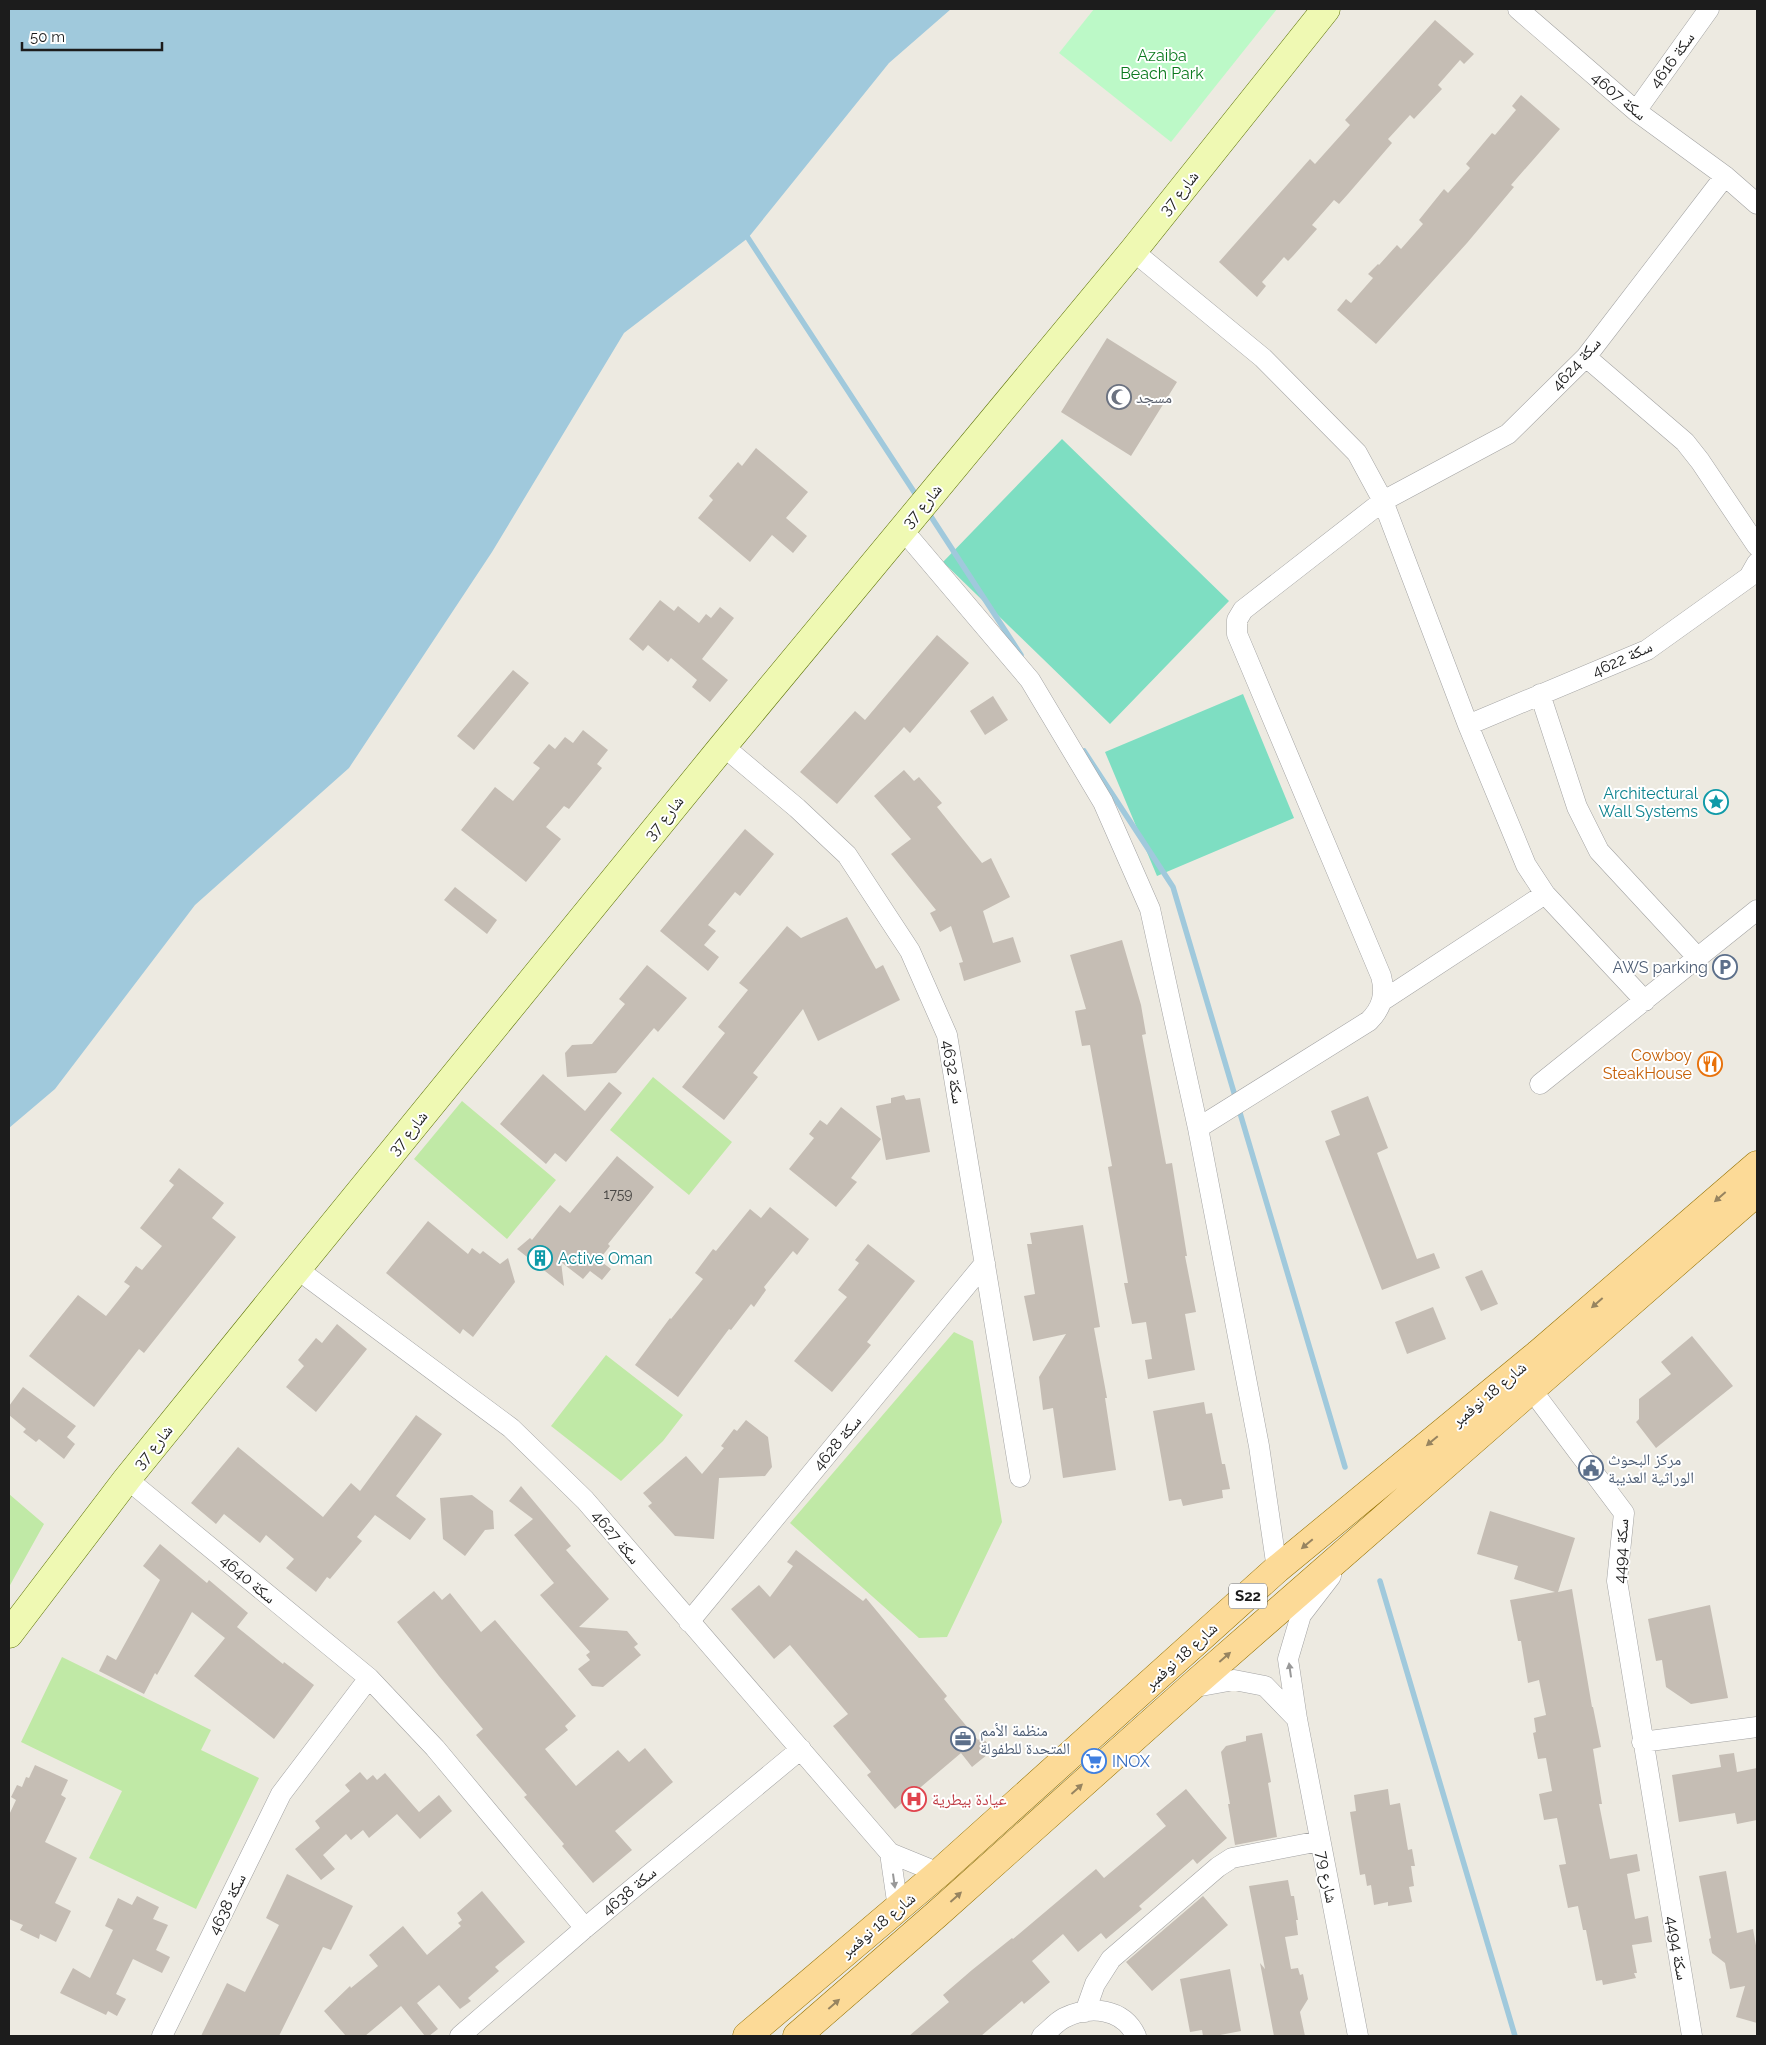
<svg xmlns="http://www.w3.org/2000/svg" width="1766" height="2045" viewBox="0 0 1766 2045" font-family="Raleway,'Noto Naskh Arabic',sans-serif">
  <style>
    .grass { fill: #c0e9a6 }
    .park { fill: #bcf9c7 }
    .pitch { fill: #7edec2 }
    .water { fill: #a0c9dc }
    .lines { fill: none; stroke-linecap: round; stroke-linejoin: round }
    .stream { stroke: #a0c9dc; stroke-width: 5.5 }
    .building { fill: #c5bdb4 }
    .street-casing { stroke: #a3a3a3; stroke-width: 21 }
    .secondary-casing { stroke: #5b7104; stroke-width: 29 }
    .primary-casing { stroke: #937100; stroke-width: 29 }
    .street { stroke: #fff; stroke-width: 20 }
    .secondary { stroke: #eff9b3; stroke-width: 28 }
    .primary { stroke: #fcda97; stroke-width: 28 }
    .oneway { fill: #978460 }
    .oneway2 { fill: #999 }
    .labels { text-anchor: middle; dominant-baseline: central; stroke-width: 4; stroke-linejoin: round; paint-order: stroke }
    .number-label { font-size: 14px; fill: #464442 }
    .shield { fill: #fff; stroke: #606060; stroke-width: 1 }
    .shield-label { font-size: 15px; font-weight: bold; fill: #1c1c1c }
    .park-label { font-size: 16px; fill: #0b791e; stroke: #fff }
    .street-label { font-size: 16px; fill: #1c1c1c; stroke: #fff }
    .worship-label { font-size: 16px; fill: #5b616d; stroke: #fff; text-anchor: start }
    .culture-label { font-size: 16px; fill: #0d838f; stroke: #fff; text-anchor: end }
    .service-label { font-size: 16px; fill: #4e5e75; stroke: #fff; text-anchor: start }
    .food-label { font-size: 16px; fill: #c56008; stroke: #fff; text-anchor: end }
    .shop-label { font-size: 16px; fill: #366cbe; stroke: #fff; text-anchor: start }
    .health-label { font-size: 16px; fill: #be3a42; stroke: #fff; text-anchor: start }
  </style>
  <rect width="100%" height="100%" fill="#edeae1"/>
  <!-- grass -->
  <path class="grass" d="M653,1077L732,1142L689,1195L610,1130Z
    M462,1101L556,1180L507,1239L414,1159Z
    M954,1332L973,1341L1002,1522L947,1637L919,1638L790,1523Z
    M606,1355L683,1415L663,1441L621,1481L551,1426Z
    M9,1494L44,1524L9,1587Z
    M62,1657L211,1730L201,1750L259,1778L196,1909L89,1858L122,1791L21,1742Z"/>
  <!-- park -->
  <path class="park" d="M1094,9H1277L1171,142L1059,53Z"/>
  <!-- pitch -->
  <path class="pitch" d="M1062,439L1229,601L1110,724L943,562Z
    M1243,694L1294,818L1157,876L1105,752Z"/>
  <!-- water -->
  <path class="water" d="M9,9H951L889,63L748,238L624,333L492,552L349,768L195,905L55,1089L9,1128Z"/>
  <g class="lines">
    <!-- stream -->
    <path class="stream" d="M748,238L918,498
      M928,512L1021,655
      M1084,751L1173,887L1345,1467
      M1380,1581L1515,2036"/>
  </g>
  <!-- building -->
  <path class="building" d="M1435,20L1474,54L1464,64L1460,60L1438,85L1442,89L1414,119L1410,115L1388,139L1392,143L1348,194L1339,204L1334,200L1312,225L1317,229L1293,256L1288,261L1284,257L1262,282L1266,286L1257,297L1219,262L1310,159L1315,164L1350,125L1345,120Z
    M1521,95L1560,129L1511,185L1514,187L1467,243L1376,344L1337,310L1346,299L1351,303L1373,278L1368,274L1378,264L1379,265L1397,245L1401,249L1423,224L1419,220L1444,189L1448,193L1470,168L1466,164L1492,133L1495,135L1516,110L1512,106Z
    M1107,338L1177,382L1131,456L1061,412Z
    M756,448L808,492L786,518L807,536L793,553L772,535L750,562L698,518L713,500L709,496L738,462L742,466Z
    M660,600L674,611L678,606L699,623L706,614L711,618L720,607L734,618L702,659L728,680L710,702L692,687L697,680L671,658L668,662L648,645L643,651L629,639Z
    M937,635L969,663L910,733L904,727L837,804L800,772L855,711L865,720Z
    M513,670L529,683L474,750L457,736Z
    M993,696L1008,720L985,735L970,711Z
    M583,730L608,750L597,764L602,768L569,809L564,806L546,827L561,839L526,882L461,830L495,787L513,801L540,768L533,763L549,744L555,749L565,737L573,743Z
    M904,770L914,781L919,777L942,803L937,807L982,863L991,858L1010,897L983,911L993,943L1013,937L1021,962L964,981L959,963L963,962L951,926L940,932L930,913L936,910L891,854L911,839L874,796Z
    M745,829L774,854L740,896L735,892L708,925L716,931L704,945L719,957L708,971L660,931Z
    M455,887L497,920L487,934L444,900Z
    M847,917L876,969L883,965L900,1000L818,1041L803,1009L753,1073L758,1077L724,1120L682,1087L725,1033L718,1027L748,990L739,983L787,926L801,938Z
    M1122,940L1141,1005L1146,1034L1142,1035L1166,1164L1172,1163L1187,1256H1185L1196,1312L1185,1314L1195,1370L1148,1379L1145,1360L1152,1359L1146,1322L1132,1324L1124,1283H1128L1108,1167L1112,1166L1090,1045L1082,1046L1075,1011L1086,1009L1070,955Z
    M647,965L687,998L658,1032L654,1028L616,1073L567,1077L565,1053L572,1045L592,1044L625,1004L619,999Z
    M543,1074L585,1111L609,1082L622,1093L566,1162L555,1153L546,1164L500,1124Z
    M904,1095L906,1100L920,1098L930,1152L886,1160L876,1106L891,1103V1098Z
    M1368,1096L1388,1148L1377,1153L1417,1259L1434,1253L1440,1268L1382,1290L1325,1141L1340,1135L1331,1111Z
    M841,1107L881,1139L851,1178L857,1182L836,1207L789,1169L814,1138L809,1134L820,1120L827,1125Z
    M617,1156L654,1187L608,1244L610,1246L599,1260L611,1269L602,1280L590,1271L583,1279L561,1262L564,1286L517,1249L530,1238L532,1240L560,1205L570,1213Z
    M179,1168L224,1203L212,1218L236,1237L144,1353L139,1349L94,1407L29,1356L78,1295L106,1316L130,1286L124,1282L136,1266L142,1270L162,1246L140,1228L174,1185L169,1181Z
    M770,1207L809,1239L797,1255L793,1251L764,1287L766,1290L754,1307L751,1304L731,1330L729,1329L678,1397L635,1365L670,1318L671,1319L703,1279L695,1273L713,1249L716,1251L750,1209L761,1218Z
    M428,1221L468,1254L472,1248L480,1254L483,1251L500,1264L508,1258L515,1282L473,1337L463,1329L460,1334L386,1273Z
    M1083,1225L1100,1327L1094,1328L1107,1398H1105L1116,1470L1063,1478L1053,1408L1043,1410L1039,1377L1066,1334L1033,1341L1024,1296L1035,1294L1027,1244H1032L1030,1233Z
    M868,1244L915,1281L867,1342L871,1345L832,1392L794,1361L847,1297L838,1290L859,1263L855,1260Z
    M1482,1270L1498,1304L1481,1311L1465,1277Z
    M1433,1307L1446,1339L1407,1354L1395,1322Z
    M337,1324L367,1349L316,1412L286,1387L304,1366L298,1360L316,1338L322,1343Z
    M1692,1336L1733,1386L1656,1448L1636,1422L1639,1419V1399L1671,1374L1661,1362Z
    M23,1387L76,1426L67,1437L75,1444L64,1459L39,1439L36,1442L23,1432L26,1429L9,1415V1406Z
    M1204,1402L1206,1414L1212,1413L1222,1464H1225L1230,1489L1222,1490L1223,1498L1183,1506L1181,1499L1169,1501L1153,1411Z
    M416,1415L442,1434L396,1496L426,1519L410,1540L375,1515L357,1537L362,1541L330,1579L327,1577L316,1592L286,1568L294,1559L266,1535L260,1543L224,1514L216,1524L191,1503L238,1447L323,1517L351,1483L360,1491Z
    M746,1420L768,1437L772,1467L765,1476L719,1478L714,1539L675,1536L648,1506L652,1503L643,1493L686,1456L702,1474L724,1448L721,1446L734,1429L737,1431Z
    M521,1486L571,1546L566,1550L609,1599L579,1627L627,1631L638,1644L634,1647L641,1655L603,1687L592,1686L578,1669L590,1660L586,1655L590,1652L540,1595L554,1583L514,1535L533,1519L509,1501Z
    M472,1495L493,1511L494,1529L485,1530L465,1556L443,1539L440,1498Z
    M1490,1511L1575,1538L1558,1592L1572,1589L1592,1707H1593L1601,1747L1593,1749L1602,1804H1599L1610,1859L1637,1854L1640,1871L1627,1874L1635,1919L1648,1916L1652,1942L1632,1945L1637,1973H1634L1636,1978L1603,1985L1602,1980L1596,1981L1586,1930H1583L1578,1906L1568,1908L1559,1865L1566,1864L1557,1818L1544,1820L1539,1794L1552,1791L1546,1758L1538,1759L1533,1733L1536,1732L1534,1718L1546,1715L1539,1680L1528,1683L1521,1641H1518L1510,1600L1555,1592L1514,1579L1518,1566L1477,1554Z
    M160,1544L207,1583L209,1580L248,1613L237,1627L283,1664L284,1662L314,1685L274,1739L194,1676L225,1638L192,1612L157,1675L155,1673L144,1694L99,1671L107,1655L116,1660L160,1580L143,1566Z
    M796,1550L863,1601L866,1598L947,1696L944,1699L978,1740L982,1737L993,1750L972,1767L961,1753L895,1809L867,1775L871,1772L833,1726L848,1714L790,1645L774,1659L731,1609L759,1585L770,1597L793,1566L787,1562Z
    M434,1591L442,1600L450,1593L481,1632L495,1620L576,1716L565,1726L568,1730L545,1749L576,1786L618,1750L629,1762L645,1748L673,1782L615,1831L632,1850L593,1883L562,1846L564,1844L524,1797L527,1795L476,1735L483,1729L439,1676L397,1622Z
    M1710,1605L1728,1698L1691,1704L1666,1687L1662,1660L1656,1661L1648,1619Z
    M1262,1733L1271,1782L1268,1783L1277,1837L1235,1845L1228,1804H1230L1221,1752L1226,1746L1246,1741V1736Z
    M1734,1753L1737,1772L1757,1768V1820L1737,1824L1735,1813L1679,1822L1672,1775L1721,1767L1719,1755Z
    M35,1765L68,1780L61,1795L66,1798L45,1842L77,1858L55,1903L71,1911L56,1942L40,1934L39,1939L20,1930L23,1925L9,1919V1815L16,1800L11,1797L17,1785L22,1787L26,1777L29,1778Z
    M360,1772L367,1780L373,1775L377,1780L385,1773L419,1812L439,1795L452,1811L420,1839L397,1814L369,1838L363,1830L351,1840L346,1834L323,1855L335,1869L321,1880L295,1849L320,1828L315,1821L350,1791L345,1785Z
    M1186,1789L1227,1838L1197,1864L1193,1859L1139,1906L1142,1909L1106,1939L1101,1933L1078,1952L1063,1934L1032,1961L1050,1982L1024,2004L1022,2001L981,2036H909L949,2002L943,1995L972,1970L1012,1938L1013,1939L1096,1869L1104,1878L1166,1826L1156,1814Z
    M1388,1789L1390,1805L1400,1803L1408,1850L1412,1849L1415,1866H1411L1414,1886L1409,1887L1412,1902L1388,1906V1902L1374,1905L1371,1885L1367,1886L1365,1874L1360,1875L1350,1812L1356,1811L1354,1795Z
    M1726,1871L1737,1933L1753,1929L1757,1951V2023L1736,2017L1745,1986L1730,1989L1725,1963L1712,1953L1709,1939L1711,1938L1699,1876Z
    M287,1874L353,1906L331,1950L323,1947L279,2036H201L227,1983L245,1992L279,1925L266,1918Z
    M1288,1880L1291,1896H1294L1298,1920H1296L1298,1935L1285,1937L1291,1969L1298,1968L1300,1975L1303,1974L1308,1999L1300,2012L1305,2036H1274L1260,1963L1265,1969L1249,1886Z
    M482,1891L525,1942L495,1967L499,1971L468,1998L471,2001L460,2009L439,1985L417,2003L438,2029L429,2036H425L401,2006L365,2036H346L324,2011L350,1986L351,1988L378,1966L369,1955L403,1926L427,1955L461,1926L458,1923L462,1920L457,1913Z
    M137,1896L159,1907L153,1919L168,1925L156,1950L170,1957L162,1973L133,1959L116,1994L126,1999L117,2016L108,2011L106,2015L60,1993L73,1968L90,1978L113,1930L105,1926L118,1898L132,1905Z
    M1203,1896L1228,1925L1152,1991L1126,1962Z
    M1230,1969L1241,2031L1215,2036H1203L1202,2030L1190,2032L1180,1979Z"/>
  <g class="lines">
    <defs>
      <path id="street" d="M1518,9L1636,111L1725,176L1757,204
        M1636,111L1709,9
        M1133,251L1263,358L1357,453L1383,501L1468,725L1526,865L1545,894L1645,1001
        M1586,357L1685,442L1700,461L1757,546
        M903,530L1030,680L1103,802L1150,909L1198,1128L1259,1446L1277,1569
        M1540,694L1577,807L1599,851L1698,958
        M1468,725L1647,650L1749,577L1757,563
        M723,746L797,808L847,855L910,951L947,1035L1020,1477
        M1382,1001L1545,894
        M1540,1084L1757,910
        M1198,1128L1369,1021C1382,1008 1386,994 1381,976L1237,634V620L1243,610L1383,501L1508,434L1586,357L1725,176
        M297,1269L511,1428L585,1500L890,1853L939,1873
        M1531,1389L1624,1513L1617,1581L1692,2036
        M127,1479L369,1678L435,1748L585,1928
        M1331,1576L1301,1615L1288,1659L1297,1719L1358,2036
        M689,1622L985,1263
        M1190,1688L1234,1680L1265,1686L1297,1719
        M1642,1742L1757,1727
        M890,1853L898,1908
        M1085,2012L1095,1984L1111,1959L1218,1867L1232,1858L1320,1841
        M162,2036L281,1794L369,1678
        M460,2036L585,1928L801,1749
        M1042,2036C1049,2031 1056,2022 1064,2018C1090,2005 1123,2008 1136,2036"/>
      <path id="secondary" d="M9,1634L127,1479L297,1269L723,746L1133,251L1326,9"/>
      <path id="primary" d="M747,2036L939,1873L1277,1569L1538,1354L1757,1165
        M797,2036L937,1914L1190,1688L1757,1192"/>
    </defs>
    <!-- street casing -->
    <use href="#street" class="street-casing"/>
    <!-- secondary casing -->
    <use href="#secondary" class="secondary-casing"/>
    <!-- primary casing -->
    <use href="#primary" class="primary-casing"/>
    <!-- street -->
    <use href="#street" class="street"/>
    <!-- secondary -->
    <use href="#secondary" class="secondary"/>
    <!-- primary -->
    <use href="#primary" class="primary"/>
  </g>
  <!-- one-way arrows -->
  <defs><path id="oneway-solid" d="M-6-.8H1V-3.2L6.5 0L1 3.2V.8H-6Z" transform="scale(1.25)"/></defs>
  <g class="oneway">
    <use href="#oneway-solid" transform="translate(1720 1197) rotate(139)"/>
    <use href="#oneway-solid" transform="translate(1597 1303) rotate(139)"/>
    <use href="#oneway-solid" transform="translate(1432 1441) rotate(140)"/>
    <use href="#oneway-solid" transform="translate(1307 1544) rotate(140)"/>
    <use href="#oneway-solid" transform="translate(1225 1657) rotate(-41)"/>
    <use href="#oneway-solid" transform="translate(1077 1789) rotate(-42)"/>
    <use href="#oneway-solid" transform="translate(956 1897) rotate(-42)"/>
    <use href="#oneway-solid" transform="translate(834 2004) rotate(-41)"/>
  </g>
  <g class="oneway2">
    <use href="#oneway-solid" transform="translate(1290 1670) rotate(-98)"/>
    <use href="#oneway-solid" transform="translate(894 1881) rotate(82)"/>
  </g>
  <!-- icons -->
  <defs>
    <symbol id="mosque-ring" viewBox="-11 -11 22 22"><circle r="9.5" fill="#fff" stroke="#6b7280" stroke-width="1.5"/><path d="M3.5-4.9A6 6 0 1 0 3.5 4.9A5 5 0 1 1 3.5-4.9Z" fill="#6b7280"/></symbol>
    <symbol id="sight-ring" viewBox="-11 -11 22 22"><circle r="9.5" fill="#fff" stroke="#0f9aa8" stroke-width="1.5"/><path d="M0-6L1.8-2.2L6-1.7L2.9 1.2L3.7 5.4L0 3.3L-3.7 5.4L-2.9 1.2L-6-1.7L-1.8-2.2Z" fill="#0f9aa8"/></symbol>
    <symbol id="parking-ring" viewBox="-11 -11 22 22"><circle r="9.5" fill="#fff" stroke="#5c6f8a" stroke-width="1.5"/><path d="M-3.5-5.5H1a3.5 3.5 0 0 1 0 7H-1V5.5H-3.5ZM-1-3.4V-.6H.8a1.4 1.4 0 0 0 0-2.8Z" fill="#5c6f8a"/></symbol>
    <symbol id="restaurant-ring" viewBox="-11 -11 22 22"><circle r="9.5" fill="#fff" stroke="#e8710a" stroke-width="1.5"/><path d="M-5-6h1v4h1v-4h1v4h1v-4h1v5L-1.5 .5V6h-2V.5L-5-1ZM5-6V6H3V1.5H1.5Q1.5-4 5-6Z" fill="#e8710a"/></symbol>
    <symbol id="building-ring" viewBox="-11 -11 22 22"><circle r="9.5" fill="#fff" stroke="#0f9aa8" stroke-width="1.5"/><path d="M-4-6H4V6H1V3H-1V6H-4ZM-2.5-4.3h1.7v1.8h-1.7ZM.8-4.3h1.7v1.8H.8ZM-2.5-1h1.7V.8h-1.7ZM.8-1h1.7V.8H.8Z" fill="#0f9aa8"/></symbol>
    <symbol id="civic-ring" viewBox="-11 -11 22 22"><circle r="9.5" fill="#fff" stroke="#5c6f8a" stroke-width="1.5"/><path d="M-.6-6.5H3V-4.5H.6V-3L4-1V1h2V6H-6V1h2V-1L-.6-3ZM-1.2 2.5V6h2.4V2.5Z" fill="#5c6f8a"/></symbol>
    <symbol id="office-ring" viewBox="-11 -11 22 22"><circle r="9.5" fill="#fff" stroke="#5c6f8a" stroke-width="1.5"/><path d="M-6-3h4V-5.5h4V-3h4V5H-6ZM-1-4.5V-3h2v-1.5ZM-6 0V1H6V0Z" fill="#5c6f8a"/></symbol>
    <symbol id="supermarket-ring" viewBox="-11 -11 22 22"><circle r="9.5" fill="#fff" stroke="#3f7fe0" stroke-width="1.5"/><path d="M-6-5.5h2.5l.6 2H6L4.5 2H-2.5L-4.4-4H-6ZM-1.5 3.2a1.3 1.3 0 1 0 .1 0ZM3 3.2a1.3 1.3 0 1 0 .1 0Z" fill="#3f7fe0"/></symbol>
    <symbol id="hospital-ring" viewBox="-11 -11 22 22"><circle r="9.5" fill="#fff" stroke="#e0444e" stroke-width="1.5"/><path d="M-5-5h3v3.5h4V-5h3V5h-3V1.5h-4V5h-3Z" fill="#e0444e"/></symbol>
  </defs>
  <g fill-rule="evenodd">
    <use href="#mosque-ring" x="1105" y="383" width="28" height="28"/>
    <use href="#sight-ring" x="1702" y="788" width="28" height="28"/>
    <use href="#parking-ring" x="1711" y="953" width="28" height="28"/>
    <use href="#restaurant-ring" x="1696" y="1050" width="28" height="28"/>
    <use href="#building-ring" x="526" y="1244" width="28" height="28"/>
    <use href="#civic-ring" x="1577" y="1454" width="28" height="28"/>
    <use href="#office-ring" x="949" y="1725" width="28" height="28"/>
    <use href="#supermarket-ring" x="1080" y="1747" width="28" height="28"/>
    <use href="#hospital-ring" x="900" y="1785" width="28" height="28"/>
  </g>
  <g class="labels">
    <!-- number labels -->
    <g class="number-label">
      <text x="618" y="1194">1759</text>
    </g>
    <!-- shield labels -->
    <rect class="shield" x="1229" y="1583.5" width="38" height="25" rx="4"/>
    <g class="shield-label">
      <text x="1248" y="1596">S22</text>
    </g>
    <!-- park labels -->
    <g class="park-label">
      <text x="1162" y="55">Azaiba<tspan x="1162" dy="18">Beach Park</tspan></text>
    </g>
    <!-- street labels -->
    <g class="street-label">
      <text transform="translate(1672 60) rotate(-54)">سكة 4616</text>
      <text transform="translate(1619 96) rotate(40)">سكة 4607</text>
      <text transform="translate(1179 193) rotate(-51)">شارع 37</text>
      <text transform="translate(1576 364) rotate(-48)">سكة 4624</text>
      <text transform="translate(922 506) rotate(-50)">شارع 37</text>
      <text transform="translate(1622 659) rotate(-25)">سكة 4622</text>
      <text transform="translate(664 818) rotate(-51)">شارع 37</text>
      <text transform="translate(953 1072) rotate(80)">سكة 4632</text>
      <text transform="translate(408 1133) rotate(-51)">شارع 37</text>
      <text transform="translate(1489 1394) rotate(-40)">شارع 18 نوفمبر</text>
      <text transform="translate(837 1443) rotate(-50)">سكة 4628</text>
      <text transform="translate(153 1447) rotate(-51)">شارع 37</text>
      <text transform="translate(616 1537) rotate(50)">سكة 4627</text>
      <text transform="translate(1621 1551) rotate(-87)">سكة 4494</text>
      <text transform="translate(248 1579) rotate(40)">سكة 4640</text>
      <text transform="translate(1181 1656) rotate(-42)">شارع 18 نوفمبر</text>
      <text transform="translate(1327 1877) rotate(79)">79 شارع</text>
      <text transform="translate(629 1891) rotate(-40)">سكة 4638</text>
      <text transform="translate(227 1904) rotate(-64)">سكة 4638</text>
      <text transform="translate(878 1925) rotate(-40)">شارع 18 نوفمبر</text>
      <text transform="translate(1677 1948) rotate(80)">سكة 4494</text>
    </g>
    <!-- worship labels -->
    <g class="worship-label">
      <text x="1136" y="397">مسجد</text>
    </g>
    <!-- culture labels -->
    <g class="culture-label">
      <text x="1698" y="793">Architectural<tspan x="1698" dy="18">Wall Systems</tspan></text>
      <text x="558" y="1258" text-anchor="start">Active Oman</text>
    </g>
    <!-- service labels -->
    <g class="service-label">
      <text x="1708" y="967" text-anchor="end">AWS parking</text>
      <text x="1608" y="1459">مركز البحوث<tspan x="1608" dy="18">الوراثية العذيبة</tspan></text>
      <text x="980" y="1730">منظمة الأمم<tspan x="980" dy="18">المتحدة للطفولة</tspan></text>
    </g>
    <!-- food labels -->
    <g class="food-label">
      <text x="1692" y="1055">Cowboy<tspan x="1692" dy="18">SteakHouse</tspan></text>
    </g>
    <!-- shop labels -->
    <g class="shop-label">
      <text x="1112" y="1761">INOX</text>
    </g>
    <!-- health labels -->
    <g class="health-label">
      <text x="932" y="1799">عيادة بيطرية</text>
    </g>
  </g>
  <!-- border -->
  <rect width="1766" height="2045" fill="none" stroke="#1c1c1c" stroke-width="20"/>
  <!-- scale -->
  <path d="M22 42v8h140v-8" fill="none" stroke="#1c1c1c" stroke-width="2.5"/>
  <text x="30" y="42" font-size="15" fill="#1c1c1c" stroke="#ffffff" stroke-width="4" paint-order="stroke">50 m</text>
</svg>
